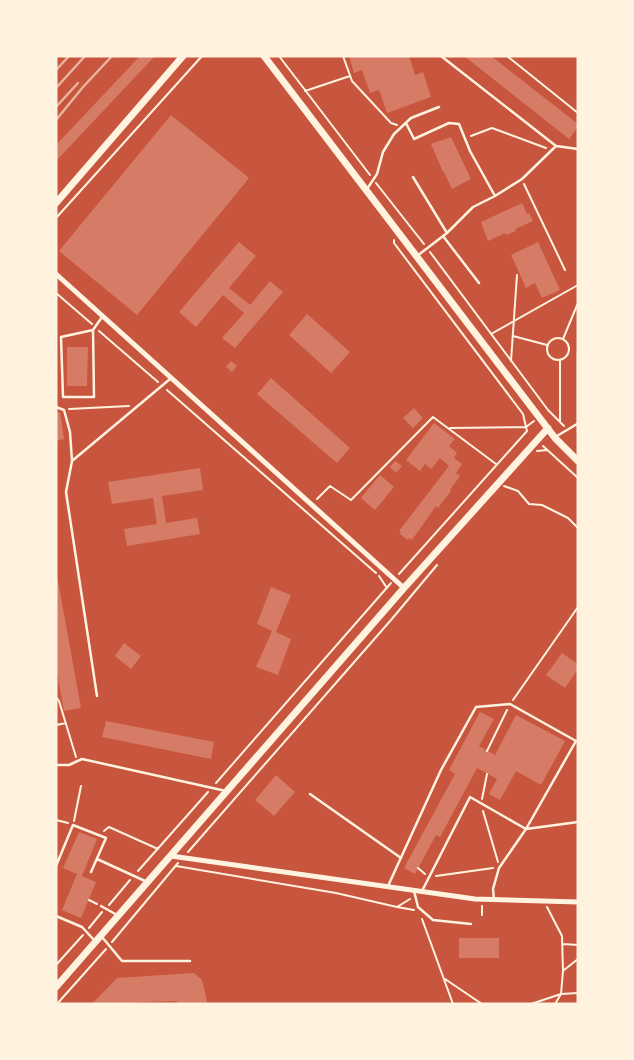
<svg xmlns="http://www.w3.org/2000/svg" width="634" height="1060" viewBox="0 0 634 1060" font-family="'Roboto Serif',serif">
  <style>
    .building { fill: #d67c66 }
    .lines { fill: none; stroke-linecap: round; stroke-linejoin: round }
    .path { stroke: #fff3e0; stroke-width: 2 }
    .service { stroke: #fff3e0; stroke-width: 2.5 }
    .minor { stroke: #fff3e0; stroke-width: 5 }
    .tertiary { stroke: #fff3e0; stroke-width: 7 }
    .rail { stroke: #e9b49f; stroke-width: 2.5 }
  </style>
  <rect width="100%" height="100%" fill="#c8553d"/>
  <!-- building -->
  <path class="building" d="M140,56H155L56,161V145Z
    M349,56H409L415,75L423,72L431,97L387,113L379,90L370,93L362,70L354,73Z
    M464,56H491L578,124V127L569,139Z
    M171,115L249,178L137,315L59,251Z
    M451,137L471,179L452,189L444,172H443L431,144Z
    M522,203L527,214L529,213L533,221L515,229L516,231L506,235L505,233L488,241L481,222Z
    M239,242L256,256L229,288L250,305L270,281L283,292L235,348L222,338L244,313L223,295L196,327L179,312Z
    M538,242L560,290L542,298L535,283L526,288L511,255Z
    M307,314L350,352L331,373L289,335Z
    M67,347H88L87,386H67Z
    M231,361L237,366L232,372L226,367Z
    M271,378L350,448L337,463L257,394Z
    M414,408L423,418L413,428L403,418Z
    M60,412L64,439L56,441V413Z
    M434,423L455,439L449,446L457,453L454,458L462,464L456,473L460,476L450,490L451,491L438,508L436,506L412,540L409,538L408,540L400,534L401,532L399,531L449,466L440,458L431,469L425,464L420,471L406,460Z
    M395,461L402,466L396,473L390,467Z
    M200,468L203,490L162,496L166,523L197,518L200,534L127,546L124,529L157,524L153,498L112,504L108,482Z
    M380,475L394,487L375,510L361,498Z
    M56,570L81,708L64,711L56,667Z
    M271,587L291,595L276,632L291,639L278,675L256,667L272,631L257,624Z
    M124,643L141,656L131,669L115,656Z
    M562,653L578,664V669L565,688L546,675Z
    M480,712L494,719L479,746L495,755L516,715L565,741L541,785L516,771L500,800L489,794L497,779L477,768L440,837L436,835L415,874L404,868L455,774L449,770Z
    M106,721L214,742L211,759L102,737Z
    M276,775L295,792L274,816L255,800Z
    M79,832L97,839L82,876L96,882L81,918L62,910L77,874L63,868Z
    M459,938H499V958H459Z
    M194,973L202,980L207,1001L206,1004H179L176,1001L92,1004L117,978Z"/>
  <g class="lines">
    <!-- path -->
    <path class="path" d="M279,56L370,175
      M343,56L352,81L391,123L397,125
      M507,56L578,113
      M305,91L350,76
      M471,136L492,128L546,148
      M376,183L424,244
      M524,184L565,270
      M56,218L202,56
      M394,240V243L523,414L526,427L450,428
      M430,252L548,410L564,426
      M56,293L92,324
      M99,331L158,382
      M491,334L578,285
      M513,336L547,345
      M547 349a11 11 0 1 1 22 0a11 11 0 1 1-22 0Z
      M563,339L578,303
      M511,361L517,275
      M560,361V421
      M167,390L376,573
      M69,409L129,406
      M543,446L578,478
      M537,451L547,450
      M504,486L518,491L529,504L542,505L568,518L578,528
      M317,499L330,486L351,500L433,417L496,464
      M399,574L527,431L526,427L534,421
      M379,576L387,588
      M56,697L59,701L76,757
      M513,700L578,607
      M56,725L66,723
      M487,751L507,710
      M216,783L391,583
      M482,799L487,774
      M483,811L498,862
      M56,820L68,823
      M74,821L81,786
      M104,831L109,827L158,849
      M188,852L391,620L437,565
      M176,866L336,893L397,907L410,899
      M418,868L425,874
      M138,871L208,792
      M436,876L493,868
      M89,900L97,904
      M109,905L130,880
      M397,907L414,910
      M547,907L562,936L563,971L561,994L555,1004
      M482,915V906
      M422,919L453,1004
      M89,928L102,912
      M112,942L178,863
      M563,944L578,945
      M56,965L83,935
      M564,970L578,959
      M445,979L482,1004
      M57,1004L106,949
      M531,1004L561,994L578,993"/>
    <!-- service -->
    <path class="service" d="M441,56L556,146L578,149
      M406,123L414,139L449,123L459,124L470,151L495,196
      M413,177L447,233
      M367,189L377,174L383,152L394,134L411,118L439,107
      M443,236L479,283
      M417,256L447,233L473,207L495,196L522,179L556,146
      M93,330L61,337L63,397H94L93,330L102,317
      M578,352V432
      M56,407L64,410L70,432L72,461
      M557,436L577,424
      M97,696L66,492L72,461L170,379
      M56,765H69L82,759L226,791
      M310,794L401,858
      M97,859L145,881
      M56,866L73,825L106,838L91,872
      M388,886L441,770L476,707L510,704L576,741L526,829L499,868L493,889L494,899
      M414,891L418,907L433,920L471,924
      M422,891L470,797L526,829L578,822
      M101,906L117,915
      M56,916L82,927L94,940
      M102,937L122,961H190"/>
    <!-- minor -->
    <path class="minor" d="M56,274L404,588
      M171,856L475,899L578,902"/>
    <!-- tertiary -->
    <path class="tertiary" d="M264,56L555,438L578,461
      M56,203L183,56
      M56,987L404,588L548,428"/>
    <!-- rail -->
    <path class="rail" d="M56,70L69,56
      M56,88L85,56
      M56,107L78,83
      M56,120L83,87L112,56"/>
  </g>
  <!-- border -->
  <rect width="634" height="1060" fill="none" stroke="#fff3e0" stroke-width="115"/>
</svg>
